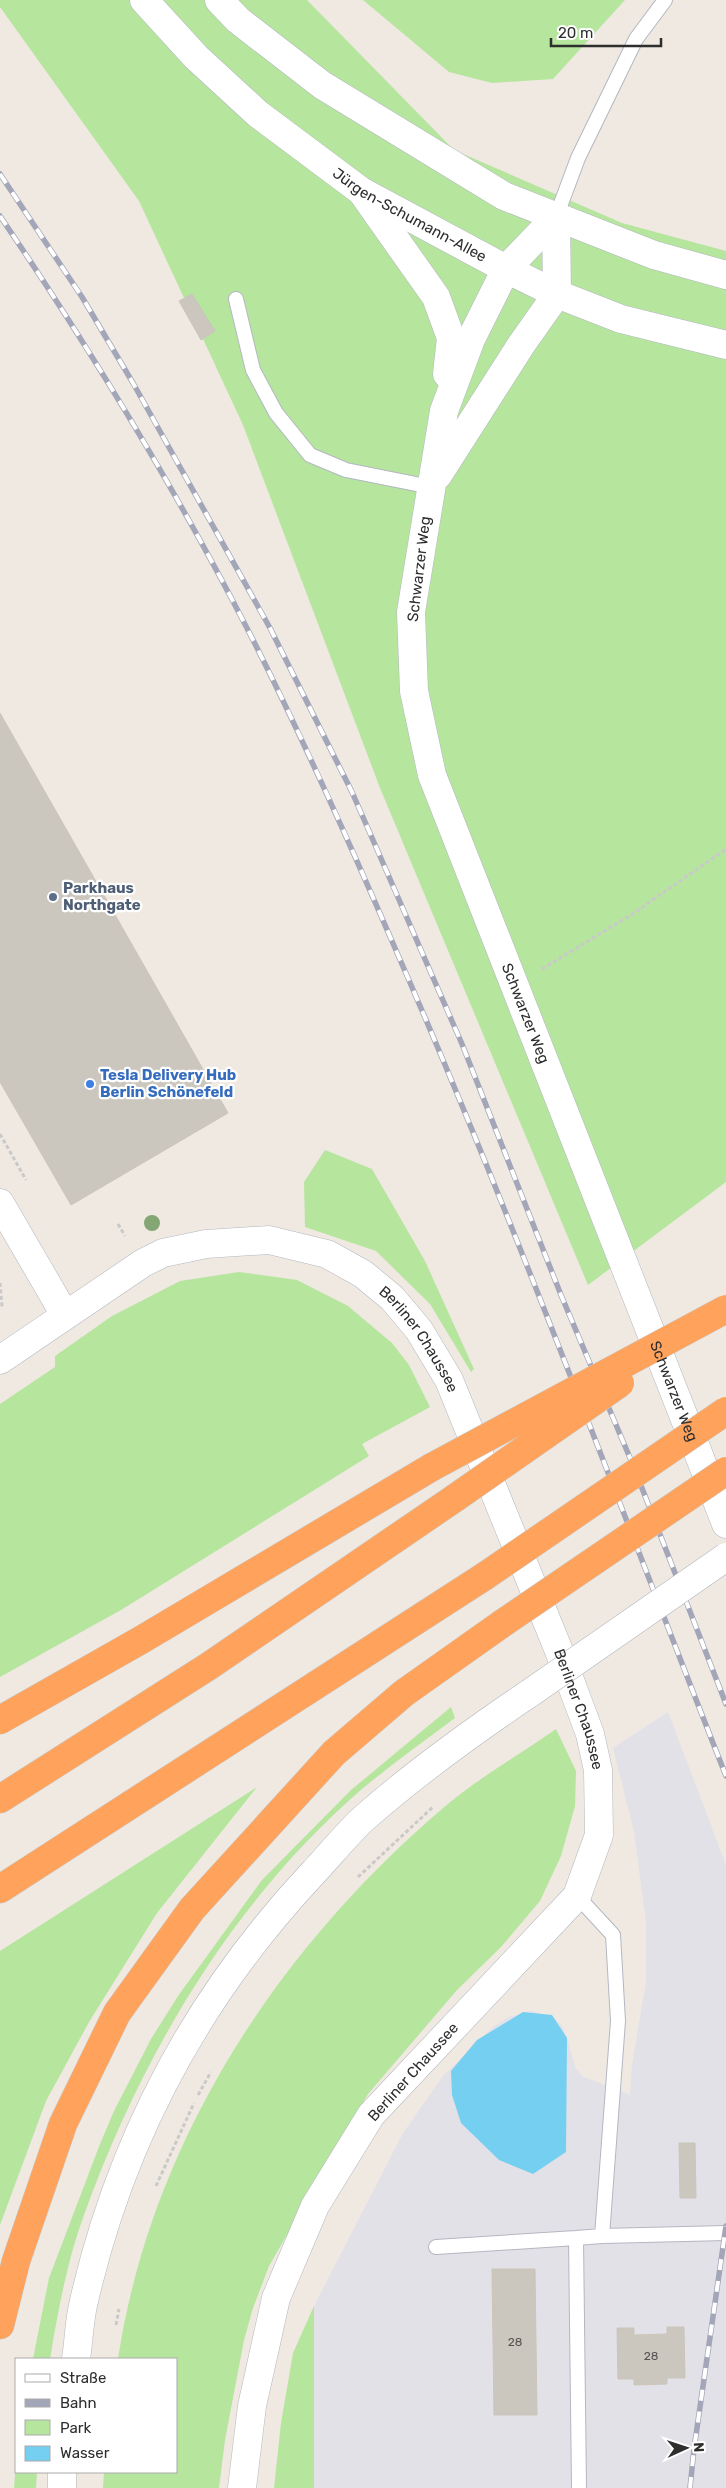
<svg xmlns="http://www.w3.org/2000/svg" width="726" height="2488" viewBox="0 0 726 2488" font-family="Rubik,sans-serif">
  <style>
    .industrial { fill: #e3e1e8 }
    .green { fill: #b6e59e }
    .water { fill: #75cff0 }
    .building { fill: #cbc7bf; stroke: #cbc5ba }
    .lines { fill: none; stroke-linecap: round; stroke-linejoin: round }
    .lane-casing { stroke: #b4b7c1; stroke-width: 16 }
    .street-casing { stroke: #b4b7c1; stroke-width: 29 }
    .secondary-casing { stroke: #b4b7c1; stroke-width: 29 }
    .highway-casing { stroke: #c9c9c9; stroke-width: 29 }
    .path { stroke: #c9c9c9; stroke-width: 3; stroke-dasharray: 4 2.5; stroke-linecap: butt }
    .lane { stroke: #fff; stroke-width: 14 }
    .street { stroke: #fff; stroke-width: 28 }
    .secondary { stroke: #fff; stroke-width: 28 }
    .highway { stroke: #ffa35c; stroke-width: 28 }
    .rail-casing { stroke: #a3a6b8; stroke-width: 5.5 }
    .rail { stroke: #fff; stroke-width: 4; stroke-dasharray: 11; stroke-linecap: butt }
    .secondary-bridge-casing { stroke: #b4b7c1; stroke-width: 29; stroke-linecap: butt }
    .highway-bridge-casing { stroke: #c9c9c9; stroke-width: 29; stroke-linecap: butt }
    .secondary-bridge { stroke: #fff; stroke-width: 28 }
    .highway-bridge { stroke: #ffa35c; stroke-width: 28 }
    .tree { fill: #84a574 }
    .service-dot { fill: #5c6f8a; stroke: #fff; stroke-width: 2 }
    .shop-dot { fill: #3f7fe0; stroke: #fff; stroke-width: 2 }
    .labels { text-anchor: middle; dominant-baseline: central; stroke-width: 4.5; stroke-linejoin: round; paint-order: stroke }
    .number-label { font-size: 12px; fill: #555452 }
    .street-label { font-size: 15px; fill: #2e2e2e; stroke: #fff }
    .service-label { font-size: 15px; font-weight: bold; fill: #4e5e75; stroke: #fff; text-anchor: start }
    .shop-label { font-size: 15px; font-weight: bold; fill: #366cbe; stroke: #fff; text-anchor: start }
  </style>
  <rect width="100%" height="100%" fill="#efe9e1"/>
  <!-- industrial -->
  <path class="industrial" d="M668,1712L726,1865V2488H314V2306L403,2133L443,2076L494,2026L509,2017L531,2011L550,2016L561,2024L567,2037L575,2067L582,2076L630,2095L632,2065L646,1982V1922L634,1832L613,1748Z"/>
  <!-- green -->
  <path class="green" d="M0,0H307L454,150L622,223L726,251V1182L588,1285L380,788L243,425L139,201L0,7Z
    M363,0H625L553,79L492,83L449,72Z
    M325,1150L372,1169L425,1261L474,1369L471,1372L430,1304L376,1251L305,1227L304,1182Z
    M239,1272L297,1280L348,1306L392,1343L409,1365L430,1407L362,1444L369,1456L121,1610L0,1677V1404L55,1367V1356L112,1316L180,1281Z
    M451,1707L455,1718C424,1741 392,1764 362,1789C233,1900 141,2056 84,2215C67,2261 58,2311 50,2359H33L49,2278L100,2144L114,2111L151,2039L178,1996L262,1880L351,1790Z
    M556,1729L576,1771L575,1806L561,1856L540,1901L501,1947L457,1990L368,2094L269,2266L253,2308L244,2340L225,2440L219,2488H103L104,2472H176V2359H118C151,2142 277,1950 442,1809C475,1780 519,1755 556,1729Z
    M257,1787L157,1913L89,2022L46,2101L0,2225V1951Z
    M314,2306V2488H274L281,2423L293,2353Z
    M16,2461V2472H37L36,2488H14Z"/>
  <!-- water -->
  <path class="water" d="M523,2012L552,2015L567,2038L566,2152L533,2174L499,2160L461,2123L452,2095L451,2071L477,2040Z"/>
  <!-- building -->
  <path class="building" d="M192,294L215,331L201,340L179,301Z
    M0,713L228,1113L71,1205L0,1082Z
    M679,2143H695L696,2198H680Z
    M492,2269H535L537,2415H494Z
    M667,2327H684L685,2378H667V2384L634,2385V2379H618L617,2328H634V2335L667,2334Z"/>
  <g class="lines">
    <defs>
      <path id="lane" d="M556,217L578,158L636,39L665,0
        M236,299L253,370L276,413L310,455L346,470L431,487
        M577,1896L613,1935L618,2021L602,2236L576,2238L579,2488
        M602,2236L726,2233
        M436,2247L576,2238"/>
      <path id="street" d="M0,1203L65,1315"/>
      <g id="secondary">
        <path id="s1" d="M144,0L196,57L258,114L361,191L506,269L557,294L621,319L726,345"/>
        <path d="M219,0L238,20L322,85L504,196L654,255L726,275"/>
        <path d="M364,195L436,297L451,338L447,374"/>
        <path id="s2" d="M556,217L506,269L471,339L444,411L411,612L414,691L432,775L726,1524"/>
        <path d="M438,475L521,345L557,294L556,217"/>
        <path id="s3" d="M0,1360L143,1263L163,1253L206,1244L269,1240L327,1254L363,1274L392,1298L419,1330L449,1380L559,1651L590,1734L598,1770L599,1835L577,1896L371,2115L315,2206L276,2298L252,2406L242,2488"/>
        <path d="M76,2359C79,2340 79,2320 84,2301C121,2139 198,1996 312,1874C329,1856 345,1836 363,1819C415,1773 472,1732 530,1693"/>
        <path d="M62,2472V2488"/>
      </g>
      <path id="highway" d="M0,1720L141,1640L432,1467
        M0,1799L209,1666L455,1498
        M0,1889L485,1576
        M0,2325L16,2261L63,2124L117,2013L192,1909L334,1753L404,1693L503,1623"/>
    </defs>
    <!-- lane casing -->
    <use href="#lane" class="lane-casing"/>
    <!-- street casing -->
    <use href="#street" class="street-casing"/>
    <!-- secondary casing -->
    <use href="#secondary" class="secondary-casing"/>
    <!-- highway casing -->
    <use href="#highway" class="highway-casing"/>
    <!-- path -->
    <path class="path" d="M542,969L634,913L726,849
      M0,1134L26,1180
      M118,1224L125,1236
      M0,1283L2,1307
      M358,1877L434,1806
      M198,2095L211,2072
      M156,2186L194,2103
      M116,2325L119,2309"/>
    <!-- lane -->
    <use href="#lane" class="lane"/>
    <!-- street -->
    <use href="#street" class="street"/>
    <!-- secondary -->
    <use href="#secondary" class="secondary"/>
    <!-- highway -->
    <use href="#highway" class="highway"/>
    <defs>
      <path id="rail" d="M0,174L82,297L133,383L270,628L352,792L462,1044L561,1295L633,1465L726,1704
        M0,216C91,350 175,488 249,632C303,738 351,846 398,955C516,1225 618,1502 726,1776
        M690,2488L694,2449L726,2226"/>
    </defs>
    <!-- rail casing -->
    <use href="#rail" class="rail-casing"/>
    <!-- rail -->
    <use href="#rail" class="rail"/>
    <defs>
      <path id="secondary-bridge" d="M530,1693L726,1557"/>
      <path id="highway-bridge" d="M432,1467L726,1309
        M455,1498L620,1383
        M485,1576L726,1411
        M503,1623L726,1471"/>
    </defs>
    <!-- secondary-bridge casing -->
    <use href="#secondary-bridge" class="secondary-bridge-casing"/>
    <!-- highway-bridge casing -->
    <use href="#highway-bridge" class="highway-bridge-casing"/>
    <!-- secondary-bridge -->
    <use href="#secondary-bridge" class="secondary-bridge"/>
    <!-- highway-bridge -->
    <use href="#highway-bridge" class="highway-bridge"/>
  </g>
  <!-- trees -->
  <circle class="tree" cx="152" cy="1223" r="8"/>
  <!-- markers -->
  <circle class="service-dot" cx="53" cy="897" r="5"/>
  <circle class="shop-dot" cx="90" cy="1084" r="5"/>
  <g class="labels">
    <!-- number labels -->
    <g class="number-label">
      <text x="515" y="2342">28</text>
      <text x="651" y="2356">28</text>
    </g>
    <!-- street labels -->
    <g class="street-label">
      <text stroke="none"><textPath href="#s1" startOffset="344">Jürgen-Schumann-Allee</textPath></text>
      <text transform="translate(419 569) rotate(-83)">Schwarzer Weg</text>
      <text stroke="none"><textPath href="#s2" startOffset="852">Schwarzer Weg</textPath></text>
      <text stroke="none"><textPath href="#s3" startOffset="490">Berliner Chaussee</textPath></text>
      <text stroke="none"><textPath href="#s2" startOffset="1258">Schwarzer Weg</textPath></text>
      <text stroke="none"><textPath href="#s3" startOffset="895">Berliner Chaussee</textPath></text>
      <text transform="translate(413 2072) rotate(-48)">Berliner Chaussee</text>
    </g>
    <!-- service labels -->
    <g class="service-label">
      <text x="63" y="888">Parkhaus<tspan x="63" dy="17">Northgate</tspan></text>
    </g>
    <!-- shop labels -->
    <g class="shop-label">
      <text x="100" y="1075">Tesla Delivery Hub<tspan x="100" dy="17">Berlin Schönefeld</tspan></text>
    </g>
  </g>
  <!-- legend -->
  <rect x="15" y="2358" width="162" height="115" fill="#ffffff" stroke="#ababab"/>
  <rect x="25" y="2374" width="25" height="8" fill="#ffffff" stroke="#ababab"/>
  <text x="60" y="2383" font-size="15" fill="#2e2e2e">Straße</text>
  <rect x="25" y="2399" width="25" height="8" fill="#a3a6b8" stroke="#ababab"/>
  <text x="60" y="2408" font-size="15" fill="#2e2e2e">Bahn</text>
  <rect x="25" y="2420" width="25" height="15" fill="#b6e59e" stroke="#ababab"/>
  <text x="60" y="2433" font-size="15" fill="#2e2e2e">Park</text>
  <rect x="25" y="2446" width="25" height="15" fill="#75cff0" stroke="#ababab"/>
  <text x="60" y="2458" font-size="15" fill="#2e2e2e">Wasser</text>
  <!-- north arrow -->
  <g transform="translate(686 2448) rotate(87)" stroke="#ffffff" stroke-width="4" paint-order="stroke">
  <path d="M0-4L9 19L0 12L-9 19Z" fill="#2e2e2e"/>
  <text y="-8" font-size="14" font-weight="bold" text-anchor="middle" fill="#2e2e2e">N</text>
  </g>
  <!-- scale -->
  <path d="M551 38v8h110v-8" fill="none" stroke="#2e2e2e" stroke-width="2.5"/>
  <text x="558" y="38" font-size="15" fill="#2e2e2e" stroke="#ffffff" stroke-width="4" paint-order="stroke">20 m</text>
</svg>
